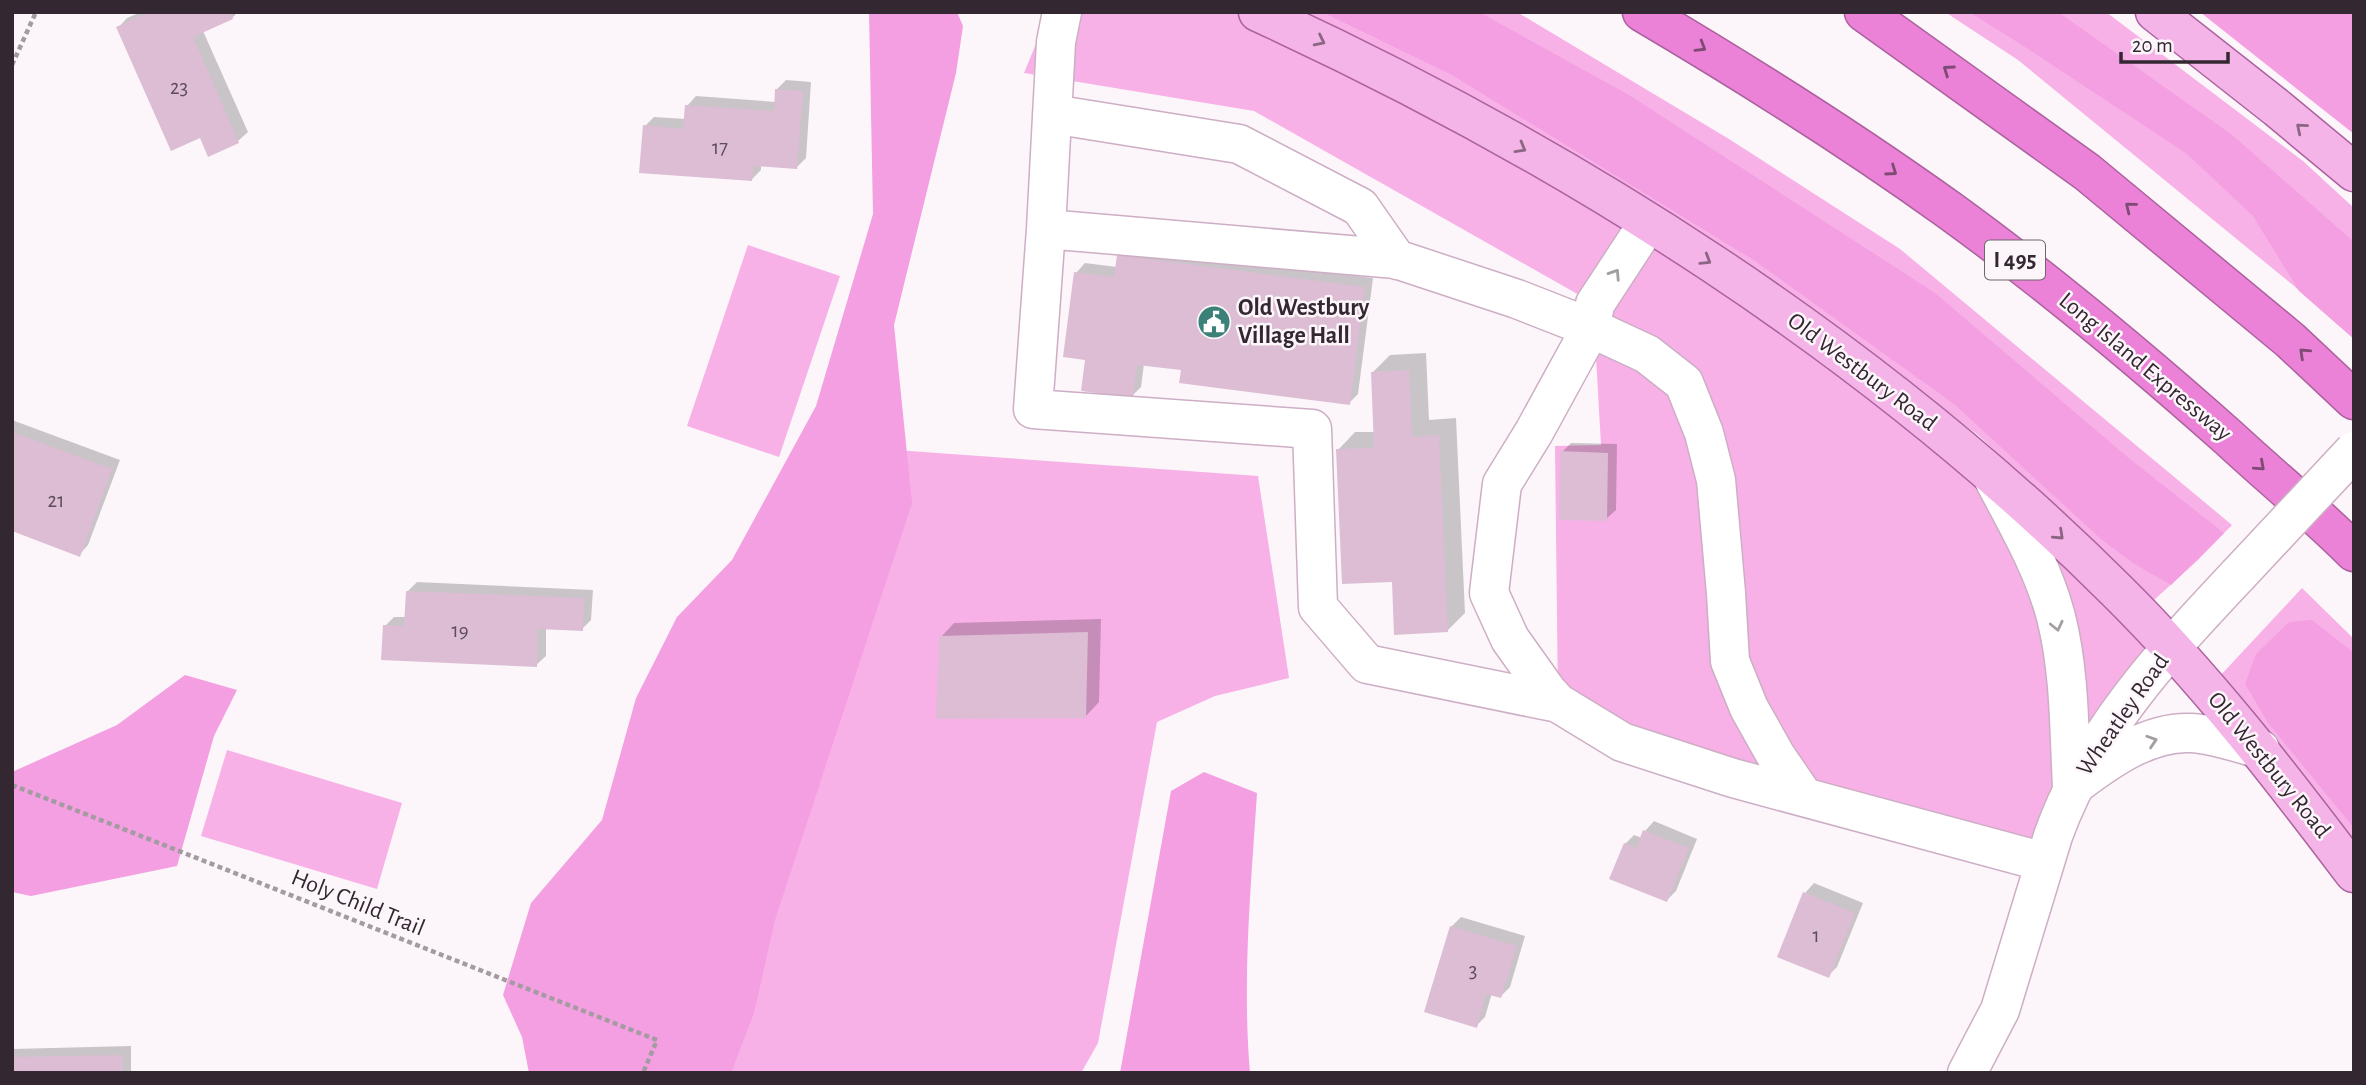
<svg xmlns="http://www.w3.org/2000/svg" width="2366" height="1085" viewBox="0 0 2366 1085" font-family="'Alegreya Sans',sans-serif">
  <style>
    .green { fill: #f7b1e7 }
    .forest { fill: #f39fe1 }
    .shadow { fill: #0003 }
    .building { fill: #dcbdd4 }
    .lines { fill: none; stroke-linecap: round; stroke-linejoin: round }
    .minor-casing { stroke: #cdaec5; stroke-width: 41 }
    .major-casing { stroke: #ab629e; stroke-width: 41 }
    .highway-casing { stroke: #ab629e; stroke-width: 41 }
    .path { stroke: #a49ba2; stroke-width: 4.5; stroke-dasharray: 5 3.5; stroke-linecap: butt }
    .minor { stroke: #fff; stroke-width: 38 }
    .major { stroke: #f4b4e8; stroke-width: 38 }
    .highway { stroke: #ec82d8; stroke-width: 38 }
    .minor-bridge-casing { stroke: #cdaec5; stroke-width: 41; stroke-linecap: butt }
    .minor-bridge { stroke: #fff; stroke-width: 38 }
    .oneway { stroke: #8a6683 }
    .oneway2 { stroke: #7d4b74 }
    .oneway3 { stroke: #a39ea2 }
    .labels { text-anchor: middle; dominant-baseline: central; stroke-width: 5; stroke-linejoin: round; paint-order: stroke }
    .number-label { font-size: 21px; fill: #5d4c5a }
    .shield { fill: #fcf6fa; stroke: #6f656d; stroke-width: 2 }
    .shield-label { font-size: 23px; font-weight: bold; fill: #332731 }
    .poi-label { font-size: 24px; font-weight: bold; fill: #332731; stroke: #fcf6fa; text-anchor: start }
    .street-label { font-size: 24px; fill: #332731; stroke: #fcf6fa }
  </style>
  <rect width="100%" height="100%" fill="#fcf6fa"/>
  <!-- green -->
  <path class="green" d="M1049,12H1258L1715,266L2171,647L2044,862L1558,703L1555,446L1601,445L1596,357L1595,304L1254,111L1024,73Z
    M1289,12H1517L1729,139L1900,249L2232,525L2198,560L2154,600L1978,435L1716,244Z
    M1945,12H2106L2303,161L2354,208V339L2294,286L2018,60Z
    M748,245L840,276L779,457L687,426Z
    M867,448L1258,476L1289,678L1215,696L1157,722L1098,1043L1081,1073H659Z
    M2302,588L2354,639V852L2219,677Z
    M227,750L402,803L377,889L201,836Z"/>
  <!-- forest -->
  <path class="forest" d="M869,12H957L963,26L956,73L894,325L912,503L775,920L754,1013L731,1073H529L522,1037L503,995L531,903L602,820L636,698L677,617L732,560L816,406L873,214Z
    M1322,12H1479L1629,95L1935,293L2131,460L2224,533L2171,585L2133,563L2102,540L1954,404L1755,261L1452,75Z
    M1969,12H2058L2231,134L2354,242V339L2299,291L2253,216L2187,154L2019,43Z
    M2200,12H2354V134Z
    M2312,620L2354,653V828L2268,723L2245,684L2256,654L2289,622Z
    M185,675L237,690L214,736L177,866L31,896L12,892V772L117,725Z
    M1204,772L1257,793C1251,886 1242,980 1250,1073H1120L1171,791Z"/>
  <!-- shadow -->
  <path class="shadow" d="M141,12H238L232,18L203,31L248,132L238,141L209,154L201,135L118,28L127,18Z
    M786,80L811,82L806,158L796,168L761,165V170L752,179L645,126L654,117L686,119L687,106L696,96L776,102L777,89Z
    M1128,247L1373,278L1358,394L1349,403L1183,369L1144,364L1141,387L1132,396L1087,358L1076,273L1085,263L1117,267L1118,256Z
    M1426,353L1429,420L1456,418L1465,613L1447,631L1393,580L1338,450L1355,432H1375L1373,372L1390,355Z
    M12,420L120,460L88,545L79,555L12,530Z
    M1571,443L1617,444L1616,510L1606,519L1562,452Z
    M417,582L593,590L591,620L582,629L546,627V656L536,665L385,626L394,617H407L408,591Z
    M1101,619L1099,702L1086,716L941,637L954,623Z
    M1654,821L1697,839L1676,891L1667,900L1625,844L1634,835L1642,838L1645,831Z
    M1814,883L1863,903L1837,967L1828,976L1779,956L1805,893Z
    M1461,917L1525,936L1510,987L1501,996L1492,993L1485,1017L1476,1026L1451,927Z
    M131,1046V1073H12V1049Z"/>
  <!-- building -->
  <path class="building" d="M150,12H230L233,19L193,37L239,143L208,157L200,138L171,151L116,27Z
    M775,89L803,91L797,169L754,166L752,181L639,173L643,125L683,129L685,105L774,111Z
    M1117,255L1365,287L1350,405L1179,383L1181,370L1137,365L1133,398L1081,391L1085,360L1063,357L1074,272L1114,277Z
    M1409,370L1412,437L1439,435L1448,632L1394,635L1392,582L1342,584L1336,449L1374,448L1371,372Z
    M12,432L112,469L80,557L12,531Z
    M1560,451L1608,453L1607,521L1559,520Z
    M406,591L584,598L583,631L538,629L537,667L381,660L383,625L404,626Z
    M1088,632L1086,718L936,719L939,636Z
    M1643,830L1689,848L1667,902L1609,879L1624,843L1636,848Z
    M1803,892L1855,913L1829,978L1777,957Z
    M1450,926L1517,946L1501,998L1486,994L1477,1028L1424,1012Z
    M122,1055L123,1073H12V1057Z"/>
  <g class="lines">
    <defs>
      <path id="minor" d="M1052,114L1239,144L1360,207L1397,260
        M1648,223L1595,304L1591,328L1647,354L1684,383L1704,433L1716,480L1726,593L1730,661L1749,708L1776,756L1804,797
        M1046,229L1056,42L1062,12
        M1992,476C2016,522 2043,567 2056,617C2070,672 2069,731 2072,787
        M1558,703L1367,664L1318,607L1312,429L1033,409L1046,229L1396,259L1517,299L1591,328L1534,432L1502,484L1489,593L1510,639L1547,691L1558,703L1622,742L1733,778L2044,862
        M2079,782C2111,758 2150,731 2191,733C2214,734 2238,743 2260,749
        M1967,1073L2000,1010L2053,836C2090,732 2164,654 2238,575"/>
      <path id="major" d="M1258,12C1572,156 1872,347 2117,591C2205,678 2280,775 2354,873
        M2155,12L2277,108L2354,172"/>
      <path id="highway" d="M1642,12C1747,74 1850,139 1949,210C2047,281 2139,358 2229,438C2270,476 2314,512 2354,552
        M1864,12L2087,172L2290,340L2354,400"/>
    </defs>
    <!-- minor casing -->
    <use href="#minor" class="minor-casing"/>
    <!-- major casing -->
    <use href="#major" class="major-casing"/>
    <!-- highway casing -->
    <use href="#highway" class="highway-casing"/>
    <!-- path -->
    <path class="path" d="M12,65L36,12
      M12,785L657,1040L643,1073"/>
    <!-- minor -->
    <use href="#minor" class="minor"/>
    <!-- major -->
    <use href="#major" class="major"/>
    <!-- highway -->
    <use href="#highway" class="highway"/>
    <defs>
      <path id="minor-bridge" d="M2238,575L2354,451"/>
    </defs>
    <!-- minor-bridge casing -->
    <use href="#minor-bridge" class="minor-bridge-casing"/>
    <!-- minor-bridge -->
    <use href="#minor-bridge" class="minor-bridge"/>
  </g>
  <!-- one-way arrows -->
  <defs><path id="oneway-chevron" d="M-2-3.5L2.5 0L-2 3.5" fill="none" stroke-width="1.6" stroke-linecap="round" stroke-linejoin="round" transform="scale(1.75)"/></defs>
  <g class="oneway">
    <use href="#oneway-chevron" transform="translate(1320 41) rotate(26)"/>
    <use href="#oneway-chevron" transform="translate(2301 128) rotate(-140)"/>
    <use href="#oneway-chevron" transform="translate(1521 148) rotate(30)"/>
    <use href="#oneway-chevron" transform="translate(1706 260) rotate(32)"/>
    <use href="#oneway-chevron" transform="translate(2059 535) rotate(43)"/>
  </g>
  <g class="oneway2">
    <use href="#oneway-chevron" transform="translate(1701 47) rotate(31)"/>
    <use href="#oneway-chevron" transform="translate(1948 70) rotate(-145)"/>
    <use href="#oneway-chevron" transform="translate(1892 171) rotate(35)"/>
    <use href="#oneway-chevron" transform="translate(2130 207) rotate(-141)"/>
    <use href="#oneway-chevron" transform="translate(2304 353) rotate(-137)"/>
    <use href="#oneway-chevron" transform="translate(2260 466) rotate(42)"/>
  </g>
  <g class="oneway3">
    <use href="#oneway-chevron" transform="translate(1615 274) rotate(-57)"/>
    <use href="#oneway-chevron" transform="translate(2057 626) rotate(77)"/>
    <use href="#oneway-chevron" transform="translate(2152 741) rotate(-18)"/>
  </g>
  <!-- icons -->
  <defs>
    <symbol id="civic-disc" viewBox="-11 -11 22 22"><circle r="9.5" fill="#3b8178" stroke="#fcf6fa"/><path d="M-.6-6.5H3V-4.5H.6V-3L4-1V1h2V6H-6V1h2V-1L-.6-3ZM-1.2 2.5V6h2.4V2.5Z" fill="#fff"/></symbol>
  </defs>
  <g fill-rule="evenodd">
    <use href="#civic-disc" x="1195" y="303" width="38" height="38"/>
  </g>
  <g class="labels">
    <!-- number labels -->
    <g class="number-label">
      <text x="179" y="87">23</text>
      <text x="720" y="147">17</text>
      <text x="56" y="500">21</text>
      <text x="460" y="630">19</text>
      <text x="1816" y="935">1</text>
      <text x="1473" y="970">3</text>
    </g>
    <!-- shield labels -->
    <rect class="shield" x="1985" y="240.5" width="60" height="39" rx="5"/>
    <g class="shield-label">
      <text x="2015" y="260">I 495</text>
    </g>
    <!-- poi labels -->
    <g class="poi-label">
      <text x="1238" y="308">Old Westbury<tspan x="1238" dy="28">Village Hall</tspan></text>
    </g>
    <!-- street labels -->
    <g class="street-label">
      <text transform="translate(2145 367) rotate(40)">Long Island Expressway</text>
      <text transform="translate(1862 372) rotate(37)">Old Westbury Road</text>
      <text transform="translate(2123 715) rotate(-55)">Wheatley Road</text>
      <text transform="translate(2269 765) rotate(51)">Old Westbury Road</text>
      <text transform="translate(358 903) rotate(22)">Holy Child Trail</text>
    </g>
  </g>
  <!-- border -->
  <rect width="2366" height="1085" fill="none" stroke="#332731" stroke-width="28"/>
  <!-- scale -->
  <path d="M2121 52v10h107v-10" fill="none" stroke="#332731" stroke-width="3.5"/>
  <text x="2132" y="52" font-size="21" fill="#332731" stroke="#fcf6fa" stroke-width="5" paint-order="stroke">20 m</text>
</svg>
